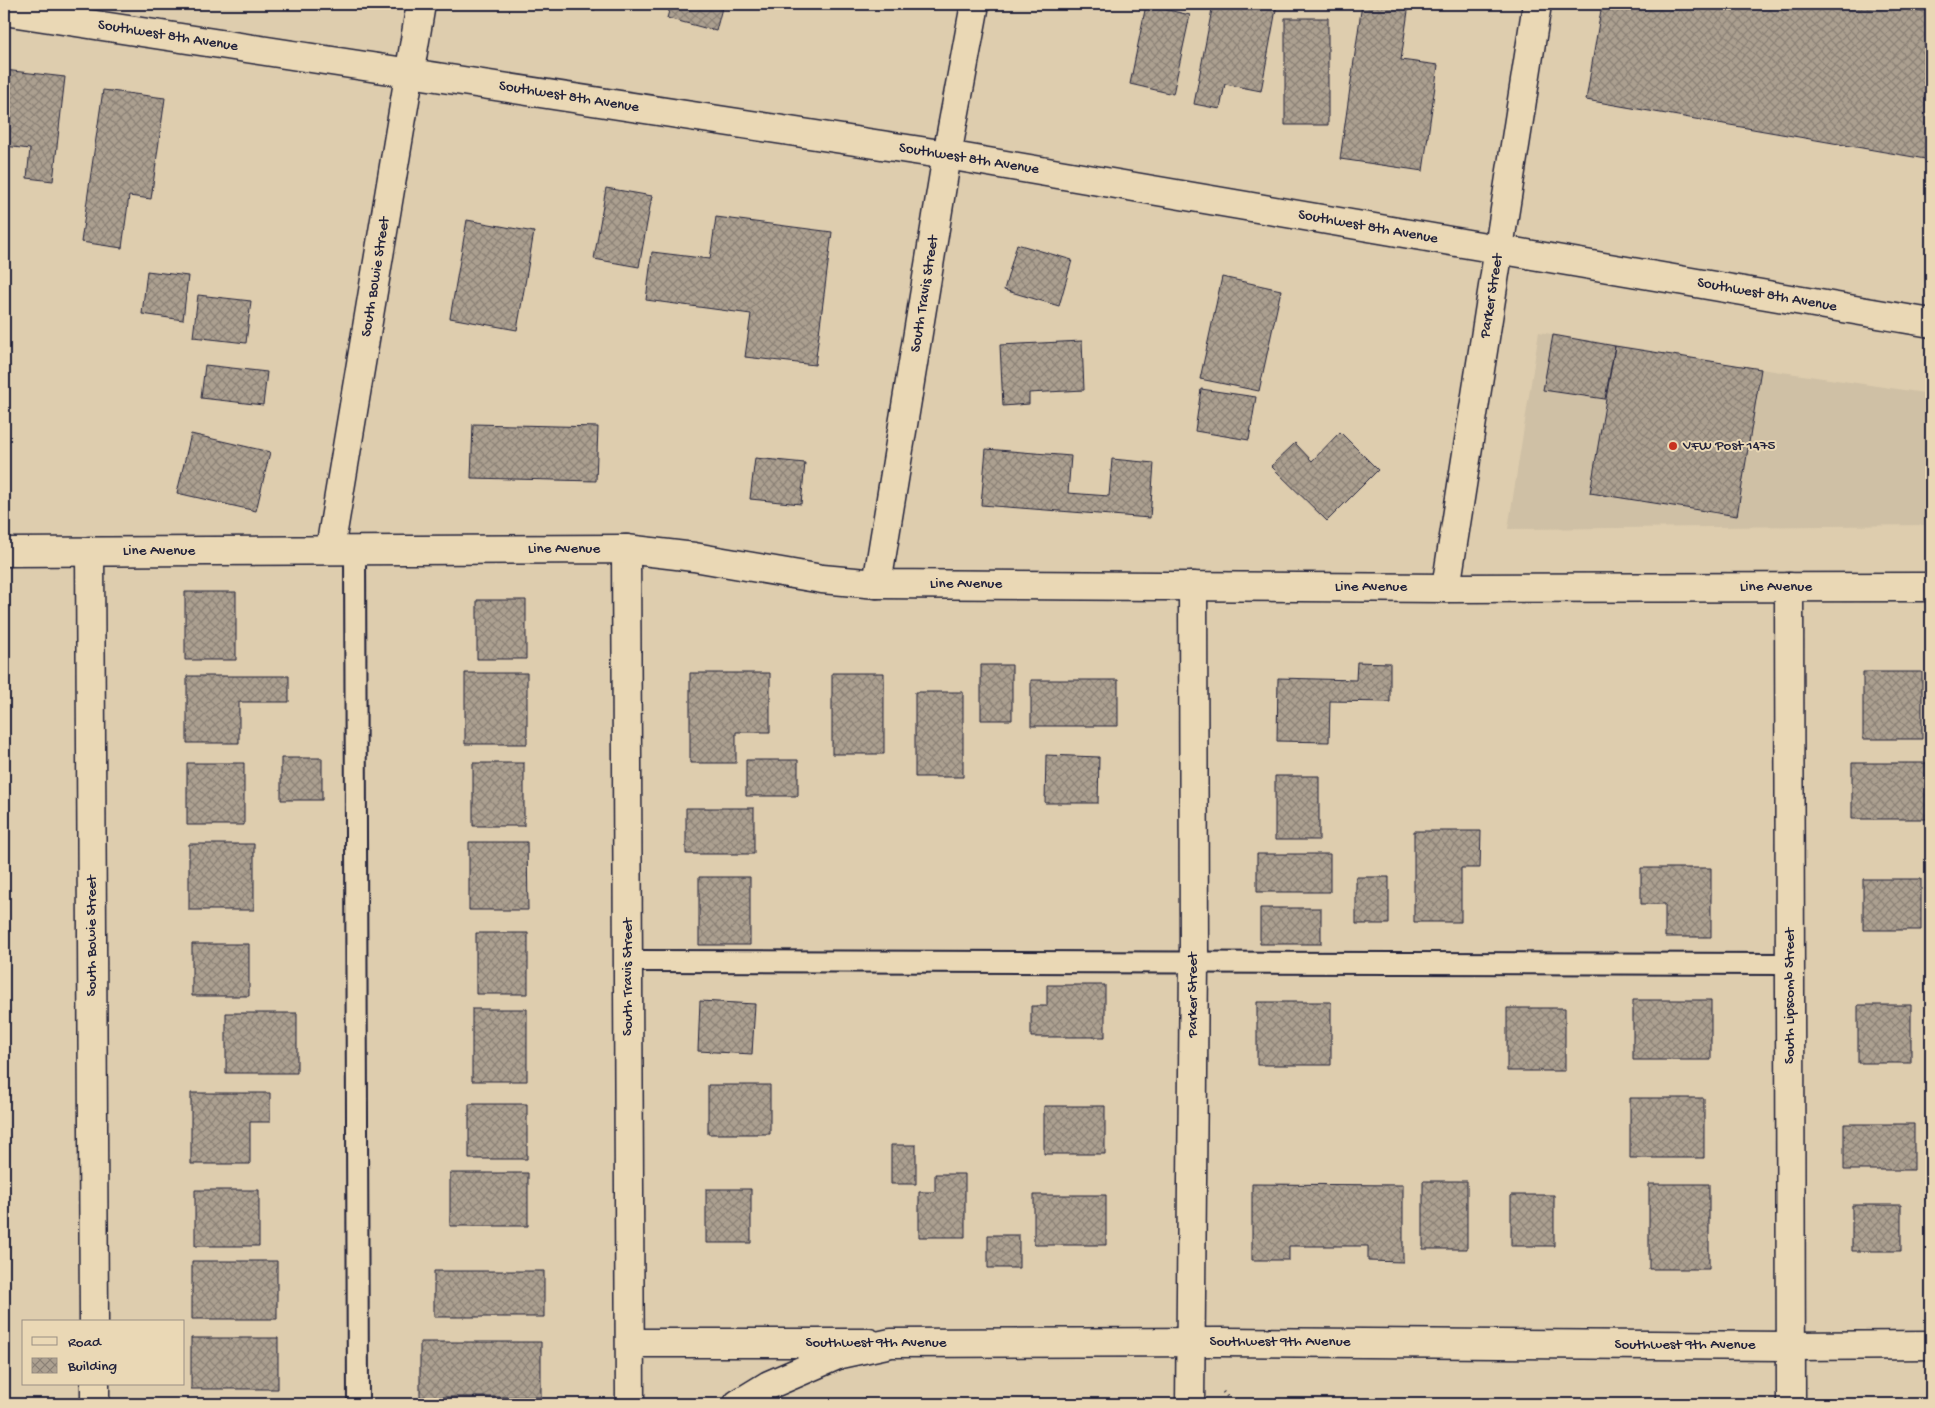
<svg xmlns="http://www.w3.org/2000/svg" width="1935" height="1408" viewBox="0 0 1935 1408" font-family="'Gochi Hand',sans-serif">
  <style>
    .built { fill: #cfc0a5; fill-rule: evenodd }
    .building { fill: url(#building-cross-hatch); stroke: #22223b }
    .lines { fill: none; stroke-linecap: round; stroke-linejoin: round }
    .service-casing { stroke: #22223b; stroke-width: 24 }
    .minor-casing { stroke: #22223b; stroke-width: 31 }
    .tertiary-casing { stroke: #22223b; stroke-width: 31 }
    .secondary-casing { stroke: #22223b; stroke-width: 31 }
    .path { stroke: #22223b; stroke-width: 3; stroke-dasharray: 1 4; stroke-linecap: butt }
    .service { stroke: #ead8b5; stroke-width: 20 }
    .minor { stroke: #ead8b5; stroke-width: 28 }
    .tertiary { stroke: #ead8b5; stroke-width: 28 }
    .secondary { stroke: #ead8b5; stroke-width: 28 }
    .poi-dot { fill: #c8321e; stroke: #ead8b5; stroke-width: 2 }
    .labels { text-anchor: middle; dominant-baseline: central; stroke-width: 4; stroke-linejoin: round; paint-order: stroke }
    .street-label { font-size: 15px; fill: #22223b; stroke: #ead8b5 }
    .poi-label { font-size: 15px; fill: #22223b; stroke: #ead8b5; text-anchor: start }
  </style>
  <defs>
    <pattern id="building-cross-hatch" width="8" height="8" patternUnits="userSpaceOnUse" patternTransform="scale(1.25)"><rect width="8" height="8" fill="#aca090"/><path d="M0 0l8 8M0 8l8-8" fill="none" stroke="#8c8277"/></pattern>
  </defs>
  <rect width="100%" height="100%" fill="#decdae"/>
  <filter id="ink" filterUnits="userSpaceOnUse"><feTurbulence type="fractalNoise" baseFrequency=".02" numOctaves="2"/><feDisplacementMap in="SourceGraphic" scale="10" xChannelSelector="R" yChannelSelector="G"/><feConvolveMatrix kernelMatrix="1 2 1 2 8 2 1 2 1" color-interpolation-filters="sRGB"/></filter>
  <g filter="url(#ink)">
    <!-- built -->
    <path class="built" d="M1539,332L1761,369L1931,394V525L1508,529ZM1610,378L1590,500V501L1605,399Z"/>
    <!-- building -->
    <path class="building" d="M557,4H596L595,10Z
      M671,4H723L716,31L667,18Z
      M1213,4H1277L1261,91L1225,84L1220,109L1194,104Z
      M1362,4H1409L1401,60L1438,65L1423,171L1340,159Z
      M1602,4H1881L1931,12V160L1586,100Z
      M1146,5L1190,15L1173,94L1130,84Z
      M1285,18H1328V125H1285Z
      M4,70L65,77L53,181L27,178L30,149L4,146Z
      M103,90L165,98L151,199L129,196L122,248L81,242Z
      M606,188L652,196L639,267L594,259Z
      M716,217L832,232L815,365L745,357L751,314L646,300L652,252L710,259Z
      M467,220L534,232L517,330L450,318Z
      M1017,244L1072,260L1059,306L1004,290Z
      M147,271L188,276L183,320L142,314Z
      M1222,277L1281,290L1259,391L1200,379Z
      M198,295L251,301L246,343L193,337Z
      M1553,335L1615,346L1605,399L1543,390Z
      M1082,341L1084,390L1029,393V404L1003,406L1000,345Z
      M1615,346L1761,369L1737,516L1590,493Z
      M205,365L267,372L263,405L201,398Z
      M1201,389L1256,397L1249,440L1195,431Z
      M473,424L598,427L596,481L471,478Z
      M1340,432L1378,470L1327,521L1271,466L1295,443L1312,461Z
      M191,434L270,452L256,511L177,493Z
      M986,449L1071,456L1068,493L1109,496L1112,459L1154,463L1150,518L981,505Z
      M755,458L805,463L801,504L750,499Z
      M185,592H236V660H185Z
      M477,600H526V659H477Z
      M1357,662L1390,663V702L1330,701L1329,742L1277,741L1278,678L1356,680Z
      M981,665H1012V720H981Z
      M1863,672H1922V739H1863Z
      M465,673H527V744H465Z
      M690,673H770V732H736V763H690Z
      M832,673H884V754H832Z
      M187,676H289V702H239V743H187Z
      M1031,680H1118V726H1031Z
      M915,692H963V777H915Z
      M1046,755L1099,757L1098,803H1045Z
      M281,758H322V800H281Z
      M746,760H798V796H746Z
      M187,763H244V825H187Z
      M473,763H524V826H473Z
      M1852,763H1931V819H1852Z
      M1275,776H1319V840H1275Z
      M686,808H754V854H686Z
      M1414,831H1481L1480,868H1461V922H1414Z
      M469,842H527L528,910H469Z
      M189,844H254V910H189Z
      M1257,854H1330V892H1257Z
      M1641,868H1711V937H1665V904H1641Z
      M699,877H750V945H699Z
      M1356,877H1389V924H1356Z
      M1863,879H1921V930H1863Z
      M1260,908H1321V944H1260Z
      M476,933H528V994H476Z
      M192,944H249V996H192Z
      M1047,985H1105V1037H1031V1006H1047Z
      M1633,1000H1711V1060H1633Z
      M700,1001L755,1004L752,1054L698,1051Z
      M1257,1002H1331V1065H1257Z
      M1858,1005H1911V1063H1858Z
      M1507,1008H1565V1071H1507Z
      M472,1009H527V1081H472Z
      M226,1013H297V1073H226Z
      M708,1085H770V1134H708Z
      M191,1093H270V1122H250V1164H191Z
      M1630,1098H1704V1158H1630Z
      M469,1104H527V1159H469Z
      M1044,1106H1105V1154H1044Z
      M1844,1124H1914V1170H1844Z
      M891,1145H916V1184H891Z
      M450,1173H528V1226H450Z
      M935,1174H965V1237H919V1192H935Z
      M4,1177H6L5,1246H4Z
      M1423,1181H1467V1249H1423Z
      M1252,1184L1403,1185V1262L1368,1261V1246H1289V1260H1252Z
      M1649,1184H1709V1269H1649Z
      M706,1189H751V1243H706Z
      M195,1190H259V1246H195Z
      M1034,1195H1106V1245H1034Z
      M1511,1195H1554V1246H1511Z
      M1852,1205H1901V1251H1852Z
      M988,1235H1019V1268H988Z
      M192,1261H277V1319H192Z
      M434,1271H544V1317H434Z
      M191,1338H278V1389H191Z
      M420,1342H541V1397H420Z"/>
    <g class="lines">
      <defs>
        <path id="service" d="M355,549L358,1404
          M628,961L1789,964"/>
        <path id="minor" d="M330,549L421,4
          M626,549L630,1404
          M90,551L94,1322
          M877,584L947,155L975,4
          M1789,587L1791,1404
          M1446,588L1537,4
          M630,1343H869
          M95,1384V1404
          M1190,1404L1194,961L1193,586"/>
        <path id="tertiary" d="M4,552L626,549L694,557L822,579L877,584L1446,588L1931,587
          M738,1404L769,1385L840,1354L891,1343L1222,1342L1791,1346L1931,1345"/>
        <path id="secondary" d="M4,11L947,155L1931,323"/>
      </defs>
      <!-- service casing -->
      <use href="#service" class="service-casing"/>
      <!-- minor casing -->
      <use href="#minor" class="minor-casing"/>
      <!-- tertiary casing -->
      <use href="#tertiary" class="tertiary-casing"/>
      <!-- secondary casing -->
      <use href="#secondary" class="secondary-casing"/>
      <!-- path -->
      <path class="path" d="M1223,1392L1234,1404"/>
      <!-- service -->
      <use href="#service" class="service"/>
      <!-- minor -->
      <use href="#minor" class="minor"/>
      <!-- tertiary -->
      <use href="#tertiary" class="tertiary"/>
      <!-- secondary -->
      <use href="#secondary" class="secondary"/>
    </g>
  </g>
  <!-- markers -->
  <circle class="poi-dot" cx="1673" cy="446" r="5"/>
  <g class="labels">
    <!-- street labels -->
    <g class="street-label">
      <text transform="translate(168 36) rotate(9)">Southwest 8th Avenue</text>
      <text transform="translate(569 97) rotate(9)">Southwest 8th Avenue</text>
      <text transform="translate(969 159) rotate(9)">Southwest 8th Avenue</text>
      <text transform="translate(1368 227) rotate(10)">Southwest 8th Avenue</text>
      <text transform="translate(376 277) rotate(-81)">South Bowie Street</text>
      <text transform="translate(925 294) rotate(-81)">South Travis Street</text>
      <text transform="translate(1767 295) rotate(10)">Southwest 8th Avenue</text>
      <text transform="translate(1492 296) rotate(-81)">Parker Street</text>
      <text x="564" y="549">Line Avenue</text>
      <text x="159" y="551">Line Avenue</text>
      <text x="966" y="584">Line Avenue</text>
      <text x="1371" y="587">Line Avenue</text>
      <text x="1776" y="587">Line Avenue</text>
      <text transform="translate(92 936) rotate(-90)">South Bowie Street</text>
      <text transform="translate(628 977) rotate(-90)">South Travis Street</text>
      <text transform="translate(1193 995) rotate(-90)">Parker Street</text>
      <text transform="translate(1790 996) rotate(-90)">South Lipscomb Street</text>
      <text x="1280" y="1342">Southwest 9th Avenue</text>
      <text x="876" y="1343">Southwest 9th Avenue</text>
      <text x="1685" y="1345">Southwest 9th Avenue</text>
    </g>
    <!-- poi labels -->
    <g class="poi-label">
      <text x="1683" y="446">VFW Post 1475</text>
    </g>
  </g>
  <!-- margin -->
  <rect width="1935" height="1408" fill="none" stroke="#ead8b5" stroke-width="20"/>
  <rect x="10" y="10" width="1915" height="1388" fill="none" stroke="#22223b" stroke-width="2" filter="url(#ink)"/>
  <!-- legend -->
  <rect x="22" y="1320" width="162" height="65" fill="#ead8b5" stroke="#9a8f84"/>
  <rect x="32" y="1337" width="25" height="8" fill="#ead8b5" stroke="#9a8f84"/>
  <text x="68" y="1346" font-size="15" fill="#22223b">Road</text>
  <rect x="32" y="1358" width="25" height="15" fill="url(#building-cross-hatch)" stroke="#9a8f84"/>
  <text x="68" y="1370" font-size="15" fill="#22223b">Building</text>
</svg>
